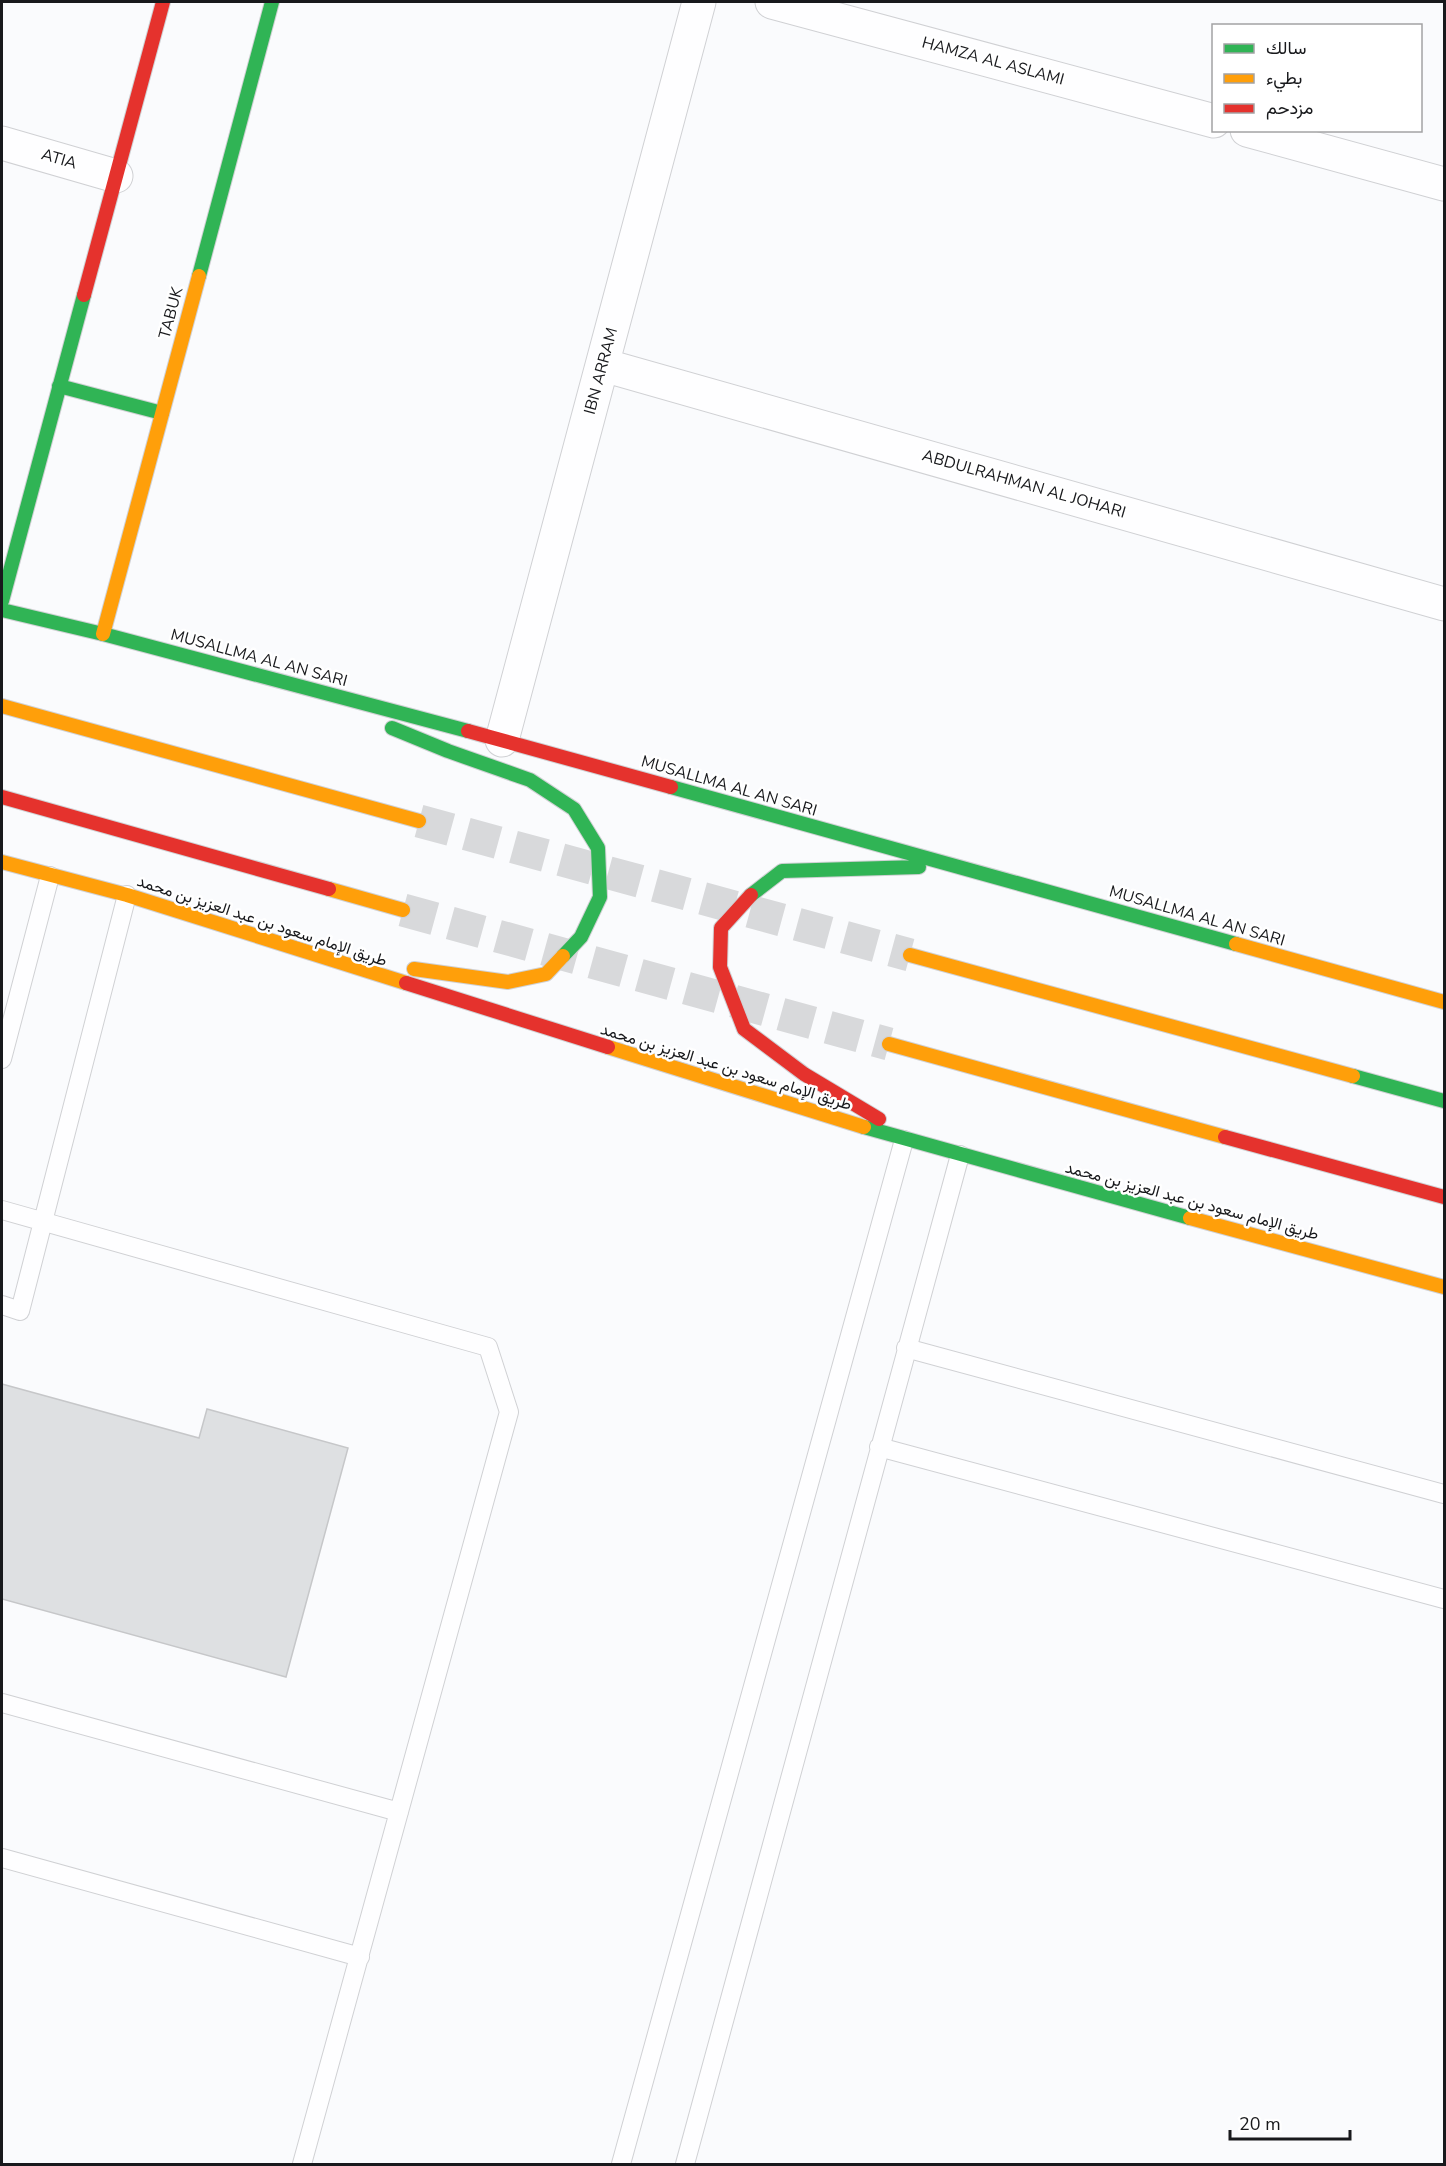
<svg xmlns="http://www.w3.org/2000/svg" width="1446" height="2166" viewBox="0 0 1446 2166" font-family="'Nunito Sans',Vazirmatn,sans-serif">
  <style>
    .building { fill: #dee0e2; stroke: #c6c7c9; stroke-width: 1.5 }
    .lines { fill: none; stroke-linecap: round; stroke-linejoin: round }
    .primary-tunnel { stroke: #d8d9db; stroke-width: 33; stroke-dasharray: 33 16; stroke-linecap: butt }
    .lane-casing { stroke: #d0d1d4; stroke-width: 20 }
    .street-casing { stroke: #d0d1d4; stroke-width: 35 }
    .fast-casing { stroke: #d0d1d4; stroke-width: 16 }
    .slow-casing { stroke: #d0d1d4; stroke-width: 16 }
    .jam-casing { stroke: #d0d1d4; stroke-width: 16 }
    .lane { stroke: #fefeff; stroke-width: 18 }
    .street { stroke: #fefeff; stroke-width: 33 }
    .fast { stroke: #30b455; stroke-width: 14 }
    .slow { stroke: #ff9f0a; stroke-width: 14 }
    .jam { stroke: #e5322d; stroke-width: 14 }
    .labels { text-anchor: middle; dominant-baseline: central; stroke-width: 5; stroke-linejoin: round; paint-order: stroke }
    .street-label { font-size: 16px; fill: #18191c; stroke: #fff }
  </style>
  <rect width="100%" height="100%" fill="#fafbfd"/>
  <!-- building -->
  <path class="building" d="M2,1384L199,1438L207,1409L348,1448L286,1677L2,1599Z"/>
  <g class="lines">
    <!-- primary-tunnel -->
    <path class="primary-tunnel" d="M419,821L910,955
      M403,910L889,1044"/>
    <defs>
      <path id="lane" d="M2,1059L50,876
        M2,1210L488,1347L509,1412L302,2164
        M2,1305L20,1311L127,895
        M906,1348L1444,1494
        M879,1447L1444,1599
        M2,1703L399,1812
        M2,1858L360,1957
        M621,2164L904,1140
        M685,2164L960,1155"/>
      <path id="street" d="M772,2L1214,121
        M1247,130L1444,184
        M2,143L116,176
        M603,365L1444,604
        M502,740L699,2"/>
      <path id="fast" d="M199,276L272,2
        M59,386L162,413
        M2,601L84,295
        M2,610L103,634L468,731
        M392,728L448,751L530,780L574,809L598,848L600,897L581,937L563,956
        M671,787L1236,944
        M751,895L782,871L919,867
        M1353,1076L1444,1101
        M864,1127L1190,1218"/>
      <path id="slow" d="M103,634L199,276
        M2,706L419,821
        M2,862L127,895L406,983
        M329,889L403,910
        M1236,944L1444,1002
        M910,955L1353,1076
        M414,969L508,982L546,974L563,956
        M889,1044L1225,1137
        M608,1047L864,1127
        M1190,1218L1444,1287"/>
      <path id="jam" d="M84,295L163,2
        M468,731L671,787
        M2,797L329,889
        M751,895L721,928L720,967L744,1029L804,1074L879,1119
        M406,983L608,1047
        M1225,1137L1444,1197"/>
    </defs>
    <!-- lane casing -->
    <use href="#lane" class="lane-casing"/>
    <!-- street casing -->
    <use href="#street" class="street-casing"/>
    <!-- fast casing -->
    <use href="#fast" class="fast-casing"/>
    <!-- slow casing -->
    <use href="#slow" class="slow-casing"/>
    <!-- jam casing -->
    <use href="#jam" class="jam-casing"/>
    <!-- lane -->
    <use href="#lane" class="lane"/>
    <!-- street -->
    <use href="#street" class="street"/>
    <!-- fast -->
    <use href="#fast" class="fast"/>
    <!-- slow -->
    <use href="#slow" class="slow"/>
    <!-- jam -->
    <use href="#jam" class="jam"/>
  </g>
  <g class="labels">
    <!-- street labels -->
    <g class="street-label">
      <text transform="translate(993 61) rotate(15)">HAMZA AL ASLAMI</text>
      <text transform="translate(59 159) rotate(16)">ATIA</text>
      <text transform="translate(171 313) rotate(-75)">TABUK</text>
      <text transform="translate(601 371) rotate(-75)">IBN ARRAM</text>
      <text transform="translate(1024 484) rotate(16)">ABDULRAHMAN AL JOHARI</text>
      <text transform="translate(259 658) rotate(15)">MUSALLMA AL AN SARI</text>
      <text transform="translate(729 786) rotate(16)">MUSALLMA AL AN SARI</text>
      <text transform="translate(1197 916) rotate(16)">MUSALLMA AL AN SARI</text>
      <text transform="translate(262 921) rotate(18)">طريق الإمام سعود بن عبد العزيز بن محمد</text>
      <text transform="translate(726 1067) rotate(17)">طريق الإمام سعود بن عبد العزيز بن محمد</text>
      <text transform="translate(1192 1201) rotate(15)">طريق الإمام سعود بن عبد العزيز بن محمد</text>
    </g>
  </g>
  <!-- border -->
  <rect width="1446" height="2166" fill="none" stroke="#18191c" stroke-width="6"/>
  <!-- legend -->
  <rect x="1212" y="24" width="210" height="108" fill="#ffffff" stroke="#a3a3a4" stroke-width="1.5"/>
  <rect x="1224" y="44" width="30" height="9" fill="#30b455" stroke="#a3a3a4" stroke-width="1.5"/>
  <text x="1266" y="54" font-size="18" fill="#18191c">سالك</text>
  <rect x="1224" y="74" width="30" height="9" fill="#ff9f0a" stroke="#a3a3a4" stroke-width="1.5"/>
  <text x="1266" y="84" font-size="18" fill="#18191c">بطيء</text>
  <rect x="1224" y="104" width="30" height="9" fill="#e5322d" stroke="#a3a3a4" stroke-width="1.5"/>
  <text x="1266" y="114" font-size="18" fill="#18191c">مزدحم</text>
  <!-- scale -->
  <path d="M1230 2130v9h120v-9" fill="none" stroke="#18191c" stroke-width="3"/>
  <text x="1239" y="2130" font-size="18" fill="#18191c" stroke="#ffffff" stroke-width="4.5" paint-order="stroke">20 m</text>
</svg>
